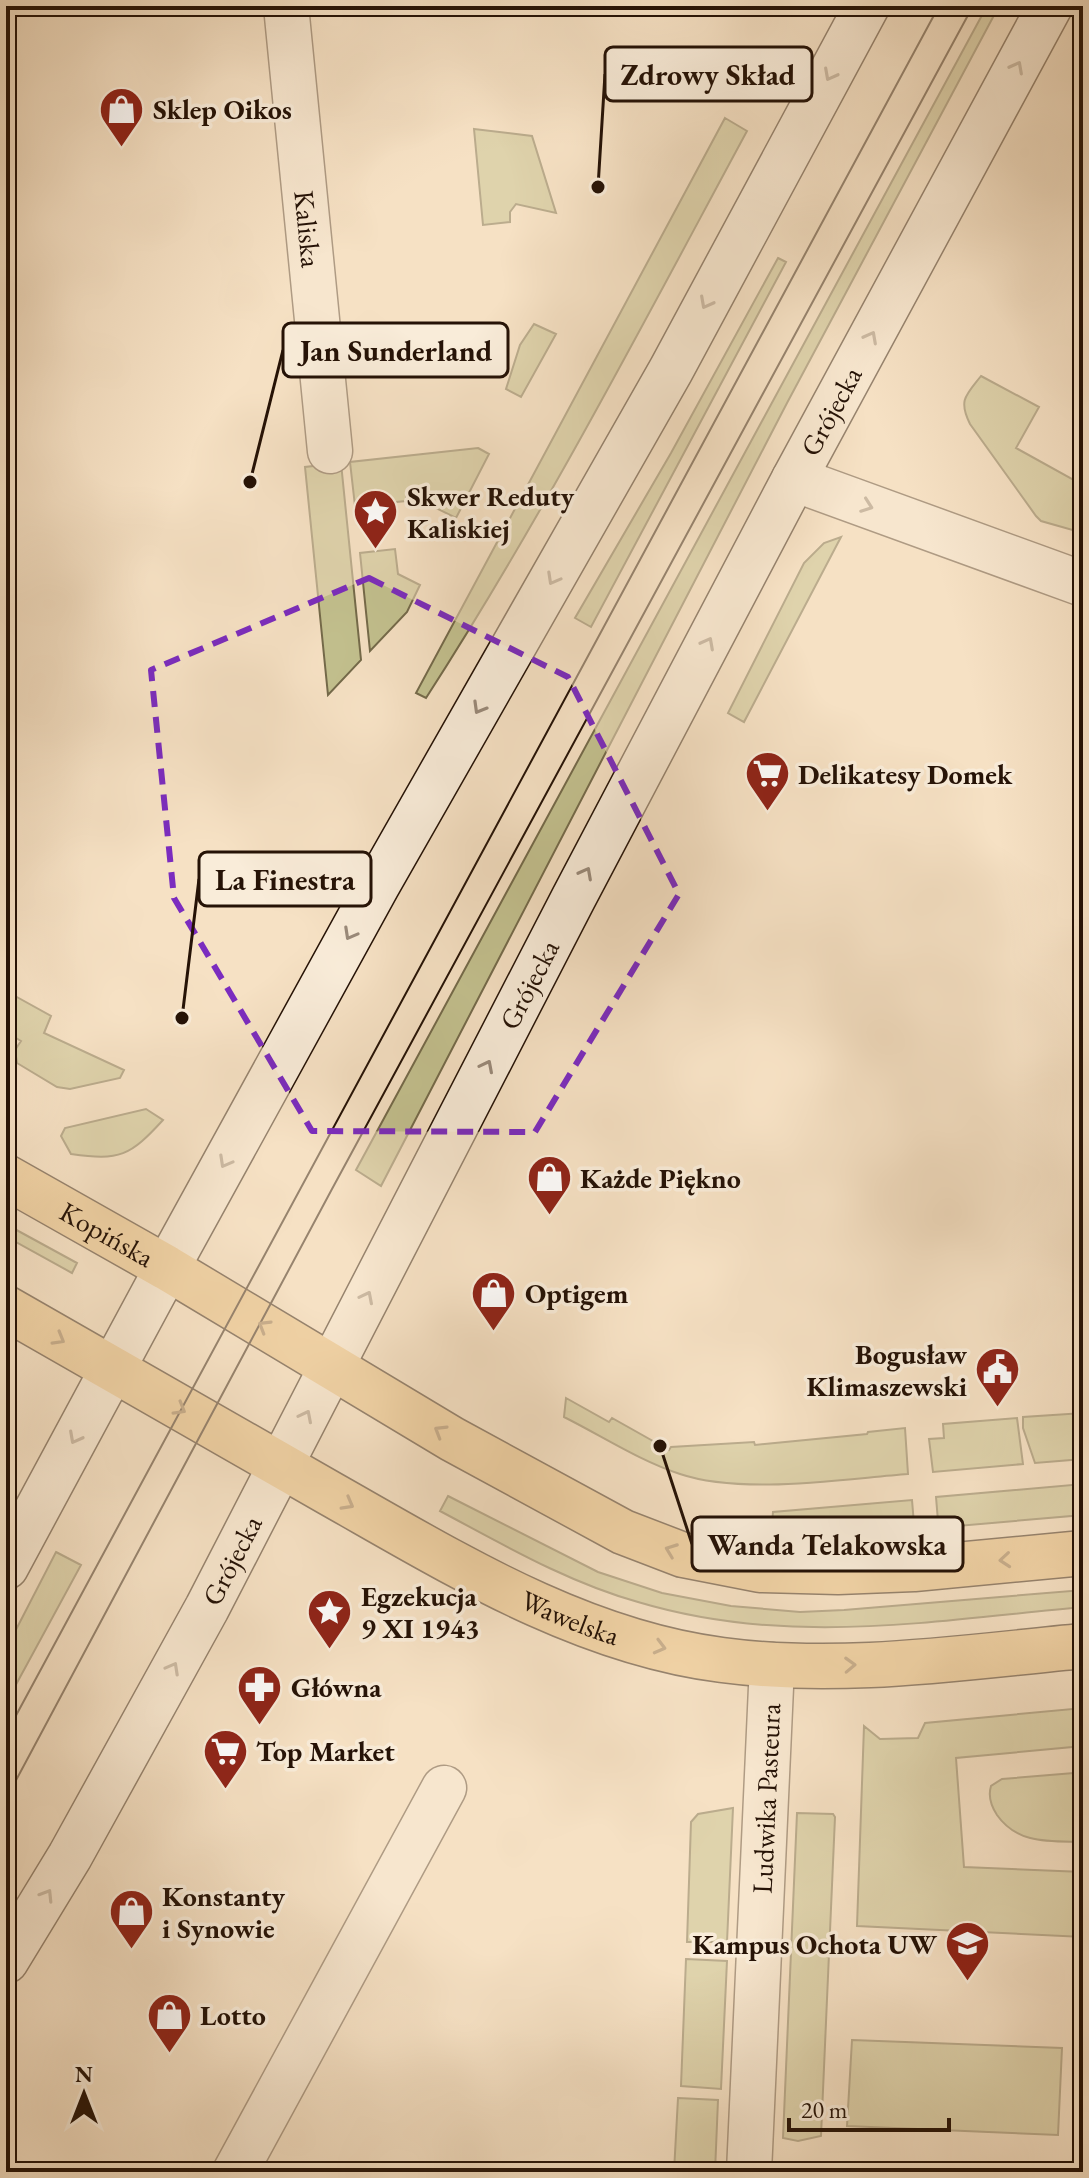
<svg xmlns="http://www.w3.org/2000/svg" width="1089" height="2178" viewBox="0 0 1089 2178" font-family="'EB Garamond',serif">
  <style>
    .green { fill: #c3c18f; stroke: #746a4a; stroke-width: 2 }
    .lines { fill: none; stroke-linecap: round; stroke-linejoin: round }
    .minor-casing { stroke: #594636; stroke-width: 47 }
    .secondary-casing { stroke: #251206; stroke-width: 47 }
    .primary-casing { stroke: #251206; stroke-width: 47 }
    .minor { stroke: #f9ecd9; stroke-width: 44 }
    .secondary { stroke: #f9ecd9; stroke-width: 44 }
    .primary { stroke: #ebc082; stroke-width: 44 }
    .tram { stroke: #251206; stroke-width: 2 }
    .oneway { stroke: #9a8a7a }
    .oneway2 { stroke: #92724a }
    .marked { fill: none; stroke: #7b2cbf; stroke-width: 6; stroke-dasharray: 16 10; stroke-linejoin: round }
    .labels { text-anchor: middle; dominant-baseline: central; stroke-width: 7; stroke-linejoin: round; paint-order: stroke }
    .poi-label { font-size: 28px; font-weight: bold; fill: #251206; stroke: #f9ecd9; text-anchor: start }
    .street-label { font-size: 28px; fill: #251206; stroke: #f9ecd9 }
    .leader { fill: none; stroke: #251206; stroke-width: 3 }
    .callout-dot { fill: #251206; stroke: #f9ecd9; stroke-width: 3 }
    .callout { fill: #f9ecd9; stroke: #251206; stroke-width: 3 }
    .callout-label { font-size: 30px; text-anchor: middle; font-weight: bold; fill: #251206 }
  </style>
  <rect width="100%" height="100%" fill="#f6e1c4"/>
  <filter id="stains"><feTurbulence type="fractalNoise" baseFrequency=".0025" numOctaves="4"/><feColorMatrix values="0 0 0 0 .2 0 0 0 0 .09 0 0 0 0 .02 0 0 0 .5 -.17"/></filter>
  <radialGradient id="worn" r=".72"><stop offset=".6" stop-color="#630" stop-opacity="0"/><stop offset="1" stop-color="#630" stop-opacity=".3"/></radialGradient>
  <!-- green -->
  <path class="green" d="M987,6H999L787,403L381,1186L356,1170Z
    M725,118L747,131C644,322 544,515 426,698L416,693Z
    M474,129L532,136L556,213L516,204L510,212V222L483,225Z
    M778,258L786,262L591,627L575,618L671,453Z
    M534,324L556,334L521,397L506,389L520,345Z
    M981,376L1039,407L1016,448L1083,485V533L1041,521L1036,516L970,424C958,400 966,395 981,376Z
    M478,448L489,454L456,518L430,505L428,491L406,493V501L355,506L350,462Z
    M341,463L361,660L328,695L305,467Z
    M841,537L744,722L728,713L804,563L824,543Z
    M395,549L398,574L420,585L407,612L370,651L360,553Z
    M6,991L51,1016L44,1033L124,1070L120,1078L70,1089L57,1087L17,1063L15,1050L21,1041L6,1032Z
    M146,1109L163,1120C130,1156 120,1161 71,1154L61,1136L65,1128Z
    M11,1227L77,1263L72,1273L7,1237Z
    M566,1398L609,1422L612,1418L669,1450L671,1447L754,1442L755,1445L867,1434L868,1432L905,1428L908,1474C842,1479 742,1495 680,1474C640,1461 602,1436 564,1417Z
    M1083,1413V1459L1035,1463L1023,1428V1417Z
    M1017,1418L1023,1464L933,1472L929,1439L944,1438L943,1424Z
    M1083,1484V1515L946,1527L938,1521L936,1497Z
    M448,1496L598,1572L662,1593L731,1606L800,1612L844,1610L1083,1590V1607C930,1621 788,1647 638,1602C567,1582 504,1545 440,1511Z
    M912,1500L914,1524L907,1531L833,1532L772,1525L773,1512Z
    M56,1552L81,1565L6,1703V1649Z
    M1083,1708V1746L956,1758L964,1867L1083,1872V1937L857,1926L864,1726L880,1739L918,1738L925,1723Z
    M1074,1773L1083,1774V1842C1051,1841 1018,1845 997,1815C991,1806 988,1796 991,1786L1002,1779Z
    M733,1808L727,1942H687L691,1822L698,1814Z
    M797,1813L833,1814L835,1817L821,2136L798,2141L783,2138Z
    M686,1959L727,1961L721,2089L681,2086Z
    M852,2040L1062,2048L1058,2135L847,2126Z
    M678,2098L718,2100L715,2172H674Z"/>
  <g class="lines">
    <defs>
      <g id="minor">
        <path id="s1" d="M286,6L330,451"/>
        <path d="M794,479L1083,584"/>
        <path d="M235,2172L444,1788"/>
        <path id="s2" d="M749,2172L772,1665"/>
      </g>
      <g id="secondary">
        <path d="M6,1567L167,1268L377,886L671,370L867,6"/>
        <path id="s3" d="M6,1961L70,1856L207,1608L573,899L794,479L1050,6"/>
      </g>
      <g id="primary">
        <path id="s4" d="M6,1177L167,1268L452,1439L623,1532L683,1555L760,1570L838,1572L914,1569L1083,1553"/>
        <path id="s5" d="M6,1308C114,1370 222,1432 331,1494C453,1563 580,1642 722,1660C842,1676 964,1657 1083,1646"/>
      </g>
    </defs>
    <!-- minor casing -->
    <use href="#minor" class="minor-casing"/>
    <!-- secondary casing -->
    <use href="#secondary" class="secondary-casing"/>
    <!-- primary casing -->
    <use href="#primary" class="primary-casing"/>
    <!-- minor -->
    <use href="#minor" class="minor"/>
    <!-- secondary -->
    <use href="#secondary" class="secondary"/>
    <!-- primary -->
    <use href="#primary" class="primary"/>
    <!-- tram -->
    <path class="tram" d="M6,1734L939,6
      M6,1799L332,1189L973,6"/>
  </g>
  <!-- one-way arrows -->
  <defs><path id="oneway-chevron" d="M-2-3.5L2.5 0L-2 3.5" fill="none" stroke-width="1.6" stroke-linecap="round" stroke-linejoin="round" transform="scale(2)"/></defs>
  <g class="oneway">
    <use href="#oneway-chevron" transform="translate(1017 67) rotate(-62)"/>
    <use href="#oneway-chevron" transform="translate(830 75) rotate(118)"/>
    <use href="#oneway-chevron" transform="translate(706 303) rotate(118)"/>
    <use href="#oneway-chevron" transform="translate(871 337) rotate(-62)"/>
    <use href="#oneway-chevron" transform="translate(867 506) rotate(20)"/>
    <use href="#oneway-chevron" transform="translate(553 579) rotate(119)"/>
    <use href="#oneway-chevron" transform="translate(708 643) rotate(-62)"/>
    <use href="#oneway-chevron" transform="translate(479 708) rotate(120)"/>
    <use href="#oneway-chevron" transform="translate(586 873) rotate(-62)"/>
    <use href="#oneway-chevron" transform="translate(350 934) rotate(119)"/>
    <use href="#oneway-chevron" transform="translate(487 1066) rotate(-63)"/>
    <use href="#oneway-chevron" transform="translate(225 1162) rotate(119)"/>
    <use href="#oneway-chevron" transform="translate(367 1297) rotate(-63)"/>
    <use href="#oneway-chevron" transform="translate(306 1416) rotate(-63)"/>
    <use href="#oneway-chevron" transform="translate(75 1438) rotate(118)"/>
    <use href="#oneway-chevron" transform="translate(173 1668) rotate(-61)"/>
    <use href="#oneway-chevron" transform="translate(47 1895) rotate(-58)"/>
  </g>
  <g class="oneway2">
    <use href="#oneway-chevron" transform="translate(264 1326) rotate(-149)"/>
    <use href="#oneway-chevron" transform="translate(59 1339) rotate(30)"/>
    <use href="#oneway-chevron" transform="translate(180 1409) rotate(30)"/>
    <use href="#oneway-chevron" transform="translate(440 1431) rotate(-149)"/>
    <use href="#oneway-chevron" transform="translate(348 1504) rotate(29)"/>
    <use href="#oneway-chevron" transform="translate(671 1550) rotate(-159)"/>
    <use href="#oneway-chevron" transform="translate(1005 1560) rotate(175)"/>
    <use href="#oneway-chevron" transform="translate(660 1647) rotate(15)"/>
    <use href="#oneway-chevron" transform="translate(850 1665) rotate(-2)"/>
  </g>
  <!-- marked area -->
  <path d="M0 0H1089V2178H0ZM369,578L568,677L679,894L535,1132L312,1131L174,898L151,670Z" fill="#f6e1c4" fill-opacity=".55" fill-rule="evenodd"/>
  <path class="marked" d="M369,578L568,677L679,894L535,1132L312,1131L174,898L151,670Z"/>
  <!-- icons -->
  <defs>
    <symbol id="shop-pin" viewBox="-11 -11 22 30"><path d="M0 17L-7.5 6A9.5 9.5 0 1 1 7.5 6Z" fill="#8f2418" stroke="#f9ecd9"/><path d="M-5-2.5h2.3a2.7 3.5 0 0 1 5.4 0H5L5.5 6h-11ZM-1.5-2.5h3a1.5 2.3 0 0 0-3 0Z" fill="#fff"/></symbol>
    <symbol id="sight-pin" viewBox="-11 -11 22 30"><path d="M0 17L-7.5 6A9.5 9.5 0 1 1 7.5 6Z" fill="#8f2418" stroke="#f9ecd9"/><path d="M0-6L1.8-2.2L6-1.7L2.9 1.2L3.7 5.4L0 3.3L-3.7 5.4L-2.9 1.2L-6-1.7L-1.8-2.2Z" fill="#fff"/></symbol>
    <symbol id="supermarket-pin" viewBox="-11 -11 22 30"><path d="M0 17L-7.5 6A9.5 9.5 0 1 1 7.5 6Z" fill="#8f2418" stroke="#f9ecd9"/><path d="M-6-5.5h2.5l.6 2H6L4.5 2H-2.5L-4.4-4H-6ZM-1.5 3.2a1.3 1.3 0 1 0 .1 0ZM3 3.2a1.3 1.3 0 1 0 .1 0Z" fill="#fff"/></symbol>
    <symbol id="civic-pin" viewBox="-11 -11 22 30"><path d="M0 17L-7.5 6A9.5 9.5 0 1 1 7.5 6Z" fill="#8f2418" stroke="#f9ecd9"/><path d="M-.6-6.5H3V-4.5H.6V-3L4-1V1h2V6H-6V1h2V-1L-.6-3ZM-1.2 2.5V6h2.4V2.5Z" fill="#fff"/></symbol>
    <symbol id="pharmacy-pin" viewBox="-11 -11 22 30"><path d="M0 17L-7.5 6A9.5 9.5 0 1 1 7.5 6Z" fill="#8f2418" stroke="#f9ecd9"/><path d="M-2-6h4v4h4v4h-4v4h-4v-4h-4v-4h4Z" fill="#fff"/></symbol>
    <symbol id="university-pin" viewBox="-11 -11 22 30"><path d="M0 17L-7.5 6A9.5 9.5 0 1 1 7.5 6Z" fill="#8f2418" stroke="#f9ecd9"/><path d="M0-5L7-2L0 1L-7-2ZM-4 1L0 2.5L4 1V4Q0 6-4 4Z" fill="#fff"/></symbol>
  </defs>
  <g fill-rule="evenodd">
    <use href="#shop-pin" x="96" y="84" width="51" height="69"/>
    <use href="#sight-pin" x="350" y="486" width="51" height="69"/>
    <use href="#supermarket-pin" x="742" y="748" width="51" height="69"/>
    <use href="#shop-pin" x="524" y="1152" width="51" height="69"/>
    <use href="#shop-pin" x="468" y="1268" width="51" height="69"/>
    <use href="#civic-pin" x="972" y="1344" width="51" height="69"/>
    <use href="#sight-pin" x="304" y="1586" width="51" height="69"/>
    <use href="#pharmacy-pin" x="234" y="1662" width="51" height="69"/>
    <use href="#supermarket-pin" x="200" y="1726" width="51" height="69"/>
    <use href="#shop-pin" x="106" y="1886" width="51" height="69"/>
    <use href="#university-pin" x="942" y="1918" width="51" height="69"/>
    <use href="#shop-pin" x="144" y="1990" width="51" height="69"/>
  </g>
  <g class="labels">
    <!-- poi labels -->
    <g class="poi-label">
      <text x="153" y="109">Sklep Oikos</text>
      <text x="407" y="496">Skwer Reduty<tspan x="407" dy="32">Kaliskiej</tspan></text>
      <text x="798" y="774">Delikatesy Domek</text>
      <text x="580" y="1178">Każde Piękno</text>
      <text x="525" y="1293">Optigem</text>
      <text x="967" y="1354" text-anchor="end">Bogusław<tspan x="967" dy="32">Klimaszewski</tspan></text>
      <text x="361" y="1596">Egzekucja<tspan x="361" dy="32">9 XI 1943</tspan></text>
      <text x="291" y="1687">Główna</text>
      <text x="256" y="1751">Top Market</text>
      <text x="162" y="1896">Konstanty<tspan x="162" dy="32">i Synowie</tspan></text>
      <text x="937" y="1944" text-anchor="end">Kampus Ochota UW</text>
      <text x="200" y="2015">Lotto</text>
    </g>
    <!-- street labels -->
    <g class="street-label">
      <text stroke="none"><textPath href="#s1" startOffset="224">Kaliska</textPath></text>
      <text stroke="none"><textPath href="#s3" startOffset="1756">Grójecka</textPath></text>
      <text stroke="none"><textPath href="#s3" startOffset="1108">Grójecka</textPath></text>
      <text stroke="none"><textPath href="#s4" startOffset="116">Kopińska</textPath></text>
      <text stroke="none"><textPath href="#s3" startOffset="460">Grójecka</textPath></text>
      <text stroke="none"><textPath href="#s5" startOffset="644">Wawelska</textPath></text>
      <text stroke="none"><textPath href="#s2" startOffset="374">Ludwika Pasteura</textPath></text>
    </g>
  </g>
  <!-- callouts -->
  <path class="leader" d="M598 187L605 74M250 482L283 350M182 1018L199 879M660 1446L692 1544"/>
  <g class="callout-dot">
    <circle cx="598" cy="187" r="8"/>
    <circle cx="250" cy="482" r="8"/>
    <circle cx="182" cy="1018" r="8"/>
    <circle cx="660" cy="1446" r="8"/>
  </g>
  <g class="callout">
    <rect x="605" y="47" width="207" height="54" rx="8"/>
    <rect x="283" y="323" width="225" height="54" rx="8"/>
    <rect x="199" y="852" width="172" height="54" rx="8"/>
    <rect x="692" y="1517" width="271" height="54" rx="8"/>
  </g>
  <g class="callout-label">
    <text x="708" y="85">Zdrowy Skład</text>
    <text x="396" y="361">Jan Sunderland</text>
    <text x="285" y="890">La Finestra</text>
    <text x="827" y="1555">Wanda Telakowska</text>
  </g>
  <!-- margin -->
  <rect width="1089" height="2178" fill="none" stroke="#f6e1c4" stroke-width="32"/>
  <rect x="8" y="8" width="1073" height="2162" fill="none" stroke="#251206" stroke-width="4"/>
  <rect x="16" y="16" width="1057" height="2146" fill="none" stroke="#251206" stroke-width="2"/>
  <!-- north arrow -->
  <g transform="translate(84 2094)" stroke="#f9ecd9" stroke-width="6" paint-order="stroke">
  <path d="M0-6L14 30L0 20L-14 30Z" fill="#251206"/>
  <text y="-12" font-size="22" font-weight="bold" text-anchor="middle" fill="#251206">N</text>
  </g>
  <!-- scale -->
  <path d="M789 2118v12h160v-12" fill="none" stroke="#251206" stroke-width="4"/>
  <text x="801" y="2118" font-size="24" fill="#251206" stroke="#f9ecd9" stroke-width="6" paint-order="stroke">20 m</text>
  <rect width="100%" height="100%" filter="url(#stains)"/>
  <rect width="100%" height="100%" fill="url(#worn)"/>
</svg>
